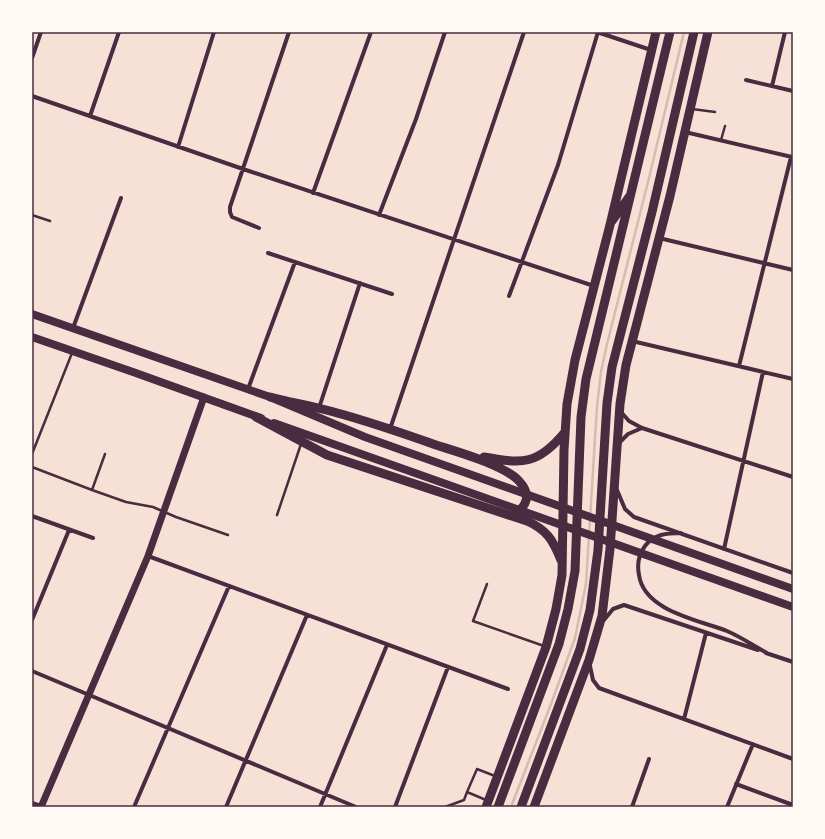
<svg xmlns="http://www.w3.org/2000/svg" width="825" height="839" viewBox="0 0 825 839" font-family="'IBM Plex Serif',serif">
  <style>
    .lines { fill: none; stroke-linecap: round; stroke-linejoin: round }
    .stream { stroke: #dcb8b0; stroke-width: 2.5 }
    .service { stroke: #4a2c40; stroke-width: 2.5 }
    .minor { stroke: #4a2c40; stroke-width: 4 }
    .tertiary { stroke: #4a2c40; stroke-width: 7 }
    .secondary { stroke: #4a2c40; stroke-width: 8 }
    .trunk { stroke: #4a2c40; stroke-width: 9 }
    .neatline { fill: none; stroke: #4a2c40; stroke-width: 1.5 }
  </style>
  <rect width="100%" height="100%" fill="#f7e1d7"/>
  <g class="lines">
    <!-- stream -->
    <path class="stream" d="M511,807L551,704L575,638L586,584L597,406L601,372L607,344L648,182L684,32"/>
    <!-- service -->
    <path class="service" d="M692,109L715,112
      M721,140L725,126
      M32,215L50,221
      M32,454L72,353
      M32,467L92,490L126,502L153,507L176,517L228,535
      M92,490L105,454
      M277,515L301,444
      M487,584L473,621L544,646
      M486,800L467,792L477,769L495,776
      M445,807L464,800L467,792"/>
    <!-- minor -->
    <path class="minor" d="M597,32L651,50
      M32,58L41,32
      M746,80L793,91
      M772,86L785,32
      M32,96L243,169L594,286
      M90,116L119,32
      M685,132L792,157
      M178,147L214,32
      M313,193L371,32
      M379,215L416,119L445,32
      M259,228L232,217L230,212V207L289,32
      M659,238L793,270
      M268,253L392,294
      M509,296L558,165L598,32
      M73,328L121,198
      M632,341L793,379
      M739,366L791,157
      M248,389L295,262
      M319,408L360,283
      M621,412L629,421L642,428L793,477
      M390,429L524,32
      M619,443L628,434L642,428
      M617,490L625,509L634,517L793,573
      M32,516L93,538
      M681,533C667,533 654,534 645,546C639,554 637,565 639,575C644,611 699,620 727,631C741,637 754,646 767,653
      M724,549L763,372
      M148,556L508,689
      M32,620L69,530
      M604,620L613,609L624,605L758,650
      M766,653L793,662
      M590,666L593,680L599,688L793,759
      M32,671L356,807
      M684,719L706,633
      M736,784L793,805
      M32,803L41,806
      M134,807L229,586
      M226,807L307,615
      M320,807L387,645
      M395,807L448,667
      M632,807L649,759
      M727,807L753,744"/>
    <!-- tertiary -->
    <path class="tertiary" d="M41,807L148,556L204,397"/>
    <!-- secondary -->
    <path class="secondary" d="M32,314L270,397L365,437L793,589
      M32,337L133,372L261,418
      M274,423L793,607"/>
    <!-- trunk -->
    <path class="trunk" d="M612,221L629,197
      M270,397C294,403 318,407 341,414C373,423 405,434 436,445C458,452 504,465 519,481C532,495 527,506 513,516
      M256,417L327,455L527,521C547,530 553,540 561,560
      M484,457C523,464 538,465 565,432
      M486,807L546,647L556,609L562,575L564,450L567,404L575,360L610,225L656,32
      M498,807L559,644L568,609L575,571L581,417L586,379L670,32
      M521,807L580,649L590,610L598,550L607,403L612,367L652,212L694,32
      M534,807L589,660L602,616L610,549L620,404L626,365L670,196L708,32"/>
  </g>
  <!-- border -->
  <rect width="825" height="839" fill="none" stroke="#fffaf5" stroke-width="66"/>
  <rect x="33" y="33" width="759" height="773" class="neatline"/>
</svg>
